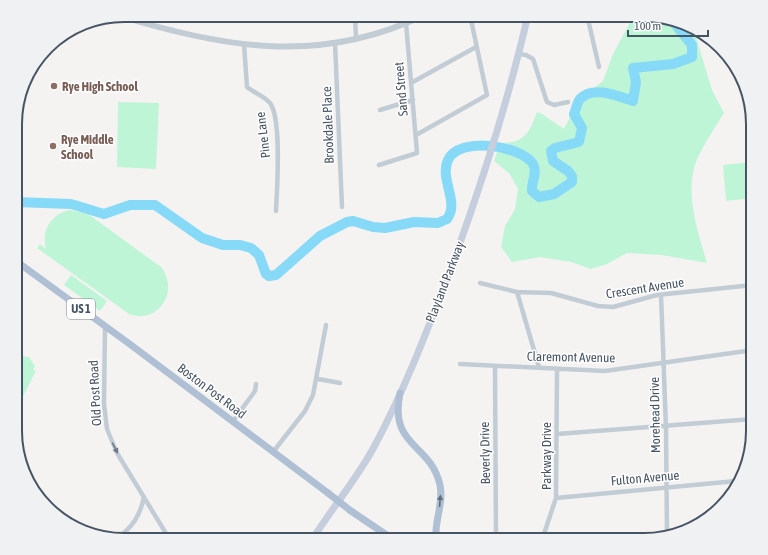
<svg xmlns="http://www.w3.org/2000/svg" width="768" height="555" viewBox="0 0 768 555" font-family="'Asap Condensed',sans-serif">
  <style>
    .green { fill: #bef5d6 }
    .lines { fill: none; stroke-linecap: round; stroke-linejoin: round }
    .river { stroke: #86daf7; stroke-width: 10 }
    .minor { stroke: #c2ccd5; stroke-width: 4.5 }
    .tertiary { stroke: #c2ccd5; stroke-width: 6 }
    .secondary { stroke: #c4cedd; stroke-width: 7 }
    .primary { stroke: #b0c0d4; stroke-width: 7 }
    .primary-bridge { stroke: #b0c0d4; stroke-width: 7 }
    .oneway { fill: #6c7885 }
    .oneway2 { fill: #616f7f }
    .education-dot { fill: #8d6e63; stroke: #fff; stroke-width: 1.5 }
    .labels { text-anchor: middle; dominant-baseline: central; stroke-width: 3; stroke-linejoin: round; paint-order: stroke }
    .shield { fill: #fff; stroke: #7e8792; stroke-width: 1 }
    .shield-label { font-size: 12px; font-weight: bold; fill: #475463 }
    .education-label { font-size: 13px; font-weight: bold; fill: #785e54; stroke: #fff; text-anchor: start }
    .street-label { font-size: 13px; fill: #475463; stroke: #fff }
    .rim { fill: none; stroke: #475463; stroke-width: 2 }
  </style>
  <rect width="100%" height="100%" fill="#f5f3f2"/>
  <!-- green -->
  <path class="green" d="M634,15H651L694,31L712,90L724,113C716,126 707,139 700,153C682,187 697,229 707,263L662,255L627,253L607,264L591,269L571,262L540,257L512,262L501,247L505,226L515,209L518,189L509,173L494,161L500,143C524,143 529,134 537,112L542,114L564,129L569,119L570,111L574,103L603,81L613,54Z
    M118,102L159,103L156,169L117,167Z
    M753,162V198L726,201L723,165Z
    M70,210L88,214L161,267C180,291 158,325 129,314L37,248L40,244L46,249C41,230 51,214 70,210Z
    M71,275L107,301L100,311L64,285Z
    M22,356L29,357L35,366L33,370L36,371L16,410V357Z
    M16,425L38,493L30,485L16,445Z"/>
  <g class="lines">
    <!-- river -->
    <path class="river" d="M16,202L71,204L104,214L130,205H155L202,238L223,245H240L251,248L259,255L266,274L269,276L276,275L320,236L347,222L353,221L373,227L385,228L414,222L438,223L447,219C460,202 439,179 448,160C459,136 520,145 533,164C538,173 531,182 532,191L539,197L554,194L572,182V176L568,171L553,161L551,151L555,148L579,142L582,128L574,114C576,110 577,102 580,99C593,85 618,96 633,101L636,82L633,68L673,64L692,57V45L675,24"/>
    <!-- minor -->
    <path class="minor" d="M355,15L356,39
      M587,15L599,67
      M335,43L342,207
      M244,44L247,87C253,92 264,96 270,103C282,118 277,190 276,211
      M518,54L526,55L533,59L547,102L554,105L568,102
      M411,83L476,47
      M380,110L413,100
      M416,135L487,95L470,15
      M379,165L417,153L406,23
      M480,283L517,292L551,293L598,306L613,307L657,295L753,285
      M517,292L539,367
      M661,295L666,427L667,535
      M105,327L104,404L107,429L117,453L170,540
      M460,364L605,371L753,350
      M495,366L496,540
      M318,379L340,383
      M233,421L255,391L256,384
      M557,434L753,419
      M273,452L305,411L313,395L326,325
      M556,498L736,481
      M116,539C132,528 140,516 144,497
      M542,540L556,498L557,369"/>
    <!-- tertiary -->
    <path class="tertiary" d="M120,16C224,48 321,65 424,15"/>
    <!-- secondary -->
    <path class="secondary" d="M312,540C332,508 356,480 374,447C402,395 424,339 445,284C478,196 507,106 528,15"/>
    <!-- primary -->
    <path class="primary" d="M16,261L131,345L328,493
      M400,393C389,448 430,442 440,485C444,504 434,521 436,540
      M351,511L394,540"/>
    <!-- primary-bridge -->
    <path class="primary-bridge" d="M328,493L351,511"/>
  </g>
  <!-- one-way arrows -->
  <defs><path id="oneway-solid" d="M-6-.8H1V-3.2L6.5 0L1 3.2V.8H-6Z"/></defs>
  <use class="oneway" href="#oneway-solid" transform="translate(115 448) rotate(63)"/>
  <use class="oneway2" href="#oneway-solid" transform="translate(440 501) rotate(-86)"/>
  <!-- markers -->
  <g class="education-dot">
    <circle cx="54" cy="86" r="4"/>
    <circle cx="53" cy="146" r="4"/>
  </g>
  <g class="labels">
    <!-- shield labels -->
    <rect class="shield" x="67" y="299" width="28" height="20" rx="3"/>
    <g class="shield-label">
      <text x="81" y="309">US 1</text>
    </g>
    <!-- education labels -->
    <g class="education-label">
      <text x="62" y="86">Rye High School</text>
      <text x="61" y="139">Rye Middle<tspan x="61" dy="15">School</tspan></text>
    </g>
    <!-- street labels -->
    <g class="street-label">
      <text transform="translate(401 89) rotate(-95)">Sand Street</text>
      <text transform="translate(328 125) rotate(-92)">Brookdale Place</text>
      <text transform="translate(263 135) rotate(-97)">Pine Lane</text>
      <text transform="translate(445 282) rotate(-69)">Playland Parkway</text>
      <text transform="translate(645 288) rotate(-9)">Crescent Avenue</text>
      <text transform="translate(571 357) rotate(1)">Claremont Avenue</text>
      <text transform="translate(212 391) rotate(37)">Boston Post Road</text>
      <text transform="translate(95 393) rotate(-93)">Old Post Road</text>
      <text transform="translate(655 415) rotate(-91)">Morehead Drive</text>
      <text transform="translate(485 453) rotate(-91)">Beverly Drive</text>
      <text transform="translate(546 456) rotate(-90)">Parkway Drive</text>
      <text transform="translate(645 478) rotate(-5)">Fulton Avenue</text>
    </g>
  </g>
  <!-- crop -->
  <path d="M0 0H768V555H0ZM124 22H644A102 102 0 0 1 746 124V431A102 102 0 0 1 644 533H124A102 102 0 0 1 22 431V124A102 102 0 0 1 124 22Z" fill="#f0f1f3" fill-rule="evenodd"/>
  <path class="rim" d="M124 22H644A102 102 0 0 1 746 124V431A102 102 0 0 1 644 533H124A102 102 0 0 1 22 431V124A102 102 0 0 1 124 22Z"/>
  <!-- scale -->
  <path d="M628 30v6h80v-6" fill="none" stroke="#475463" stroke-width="2"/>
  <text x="634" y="30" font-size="12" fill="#475463" stroke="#ffffff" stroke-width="3" paint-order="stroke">100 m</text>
</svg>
